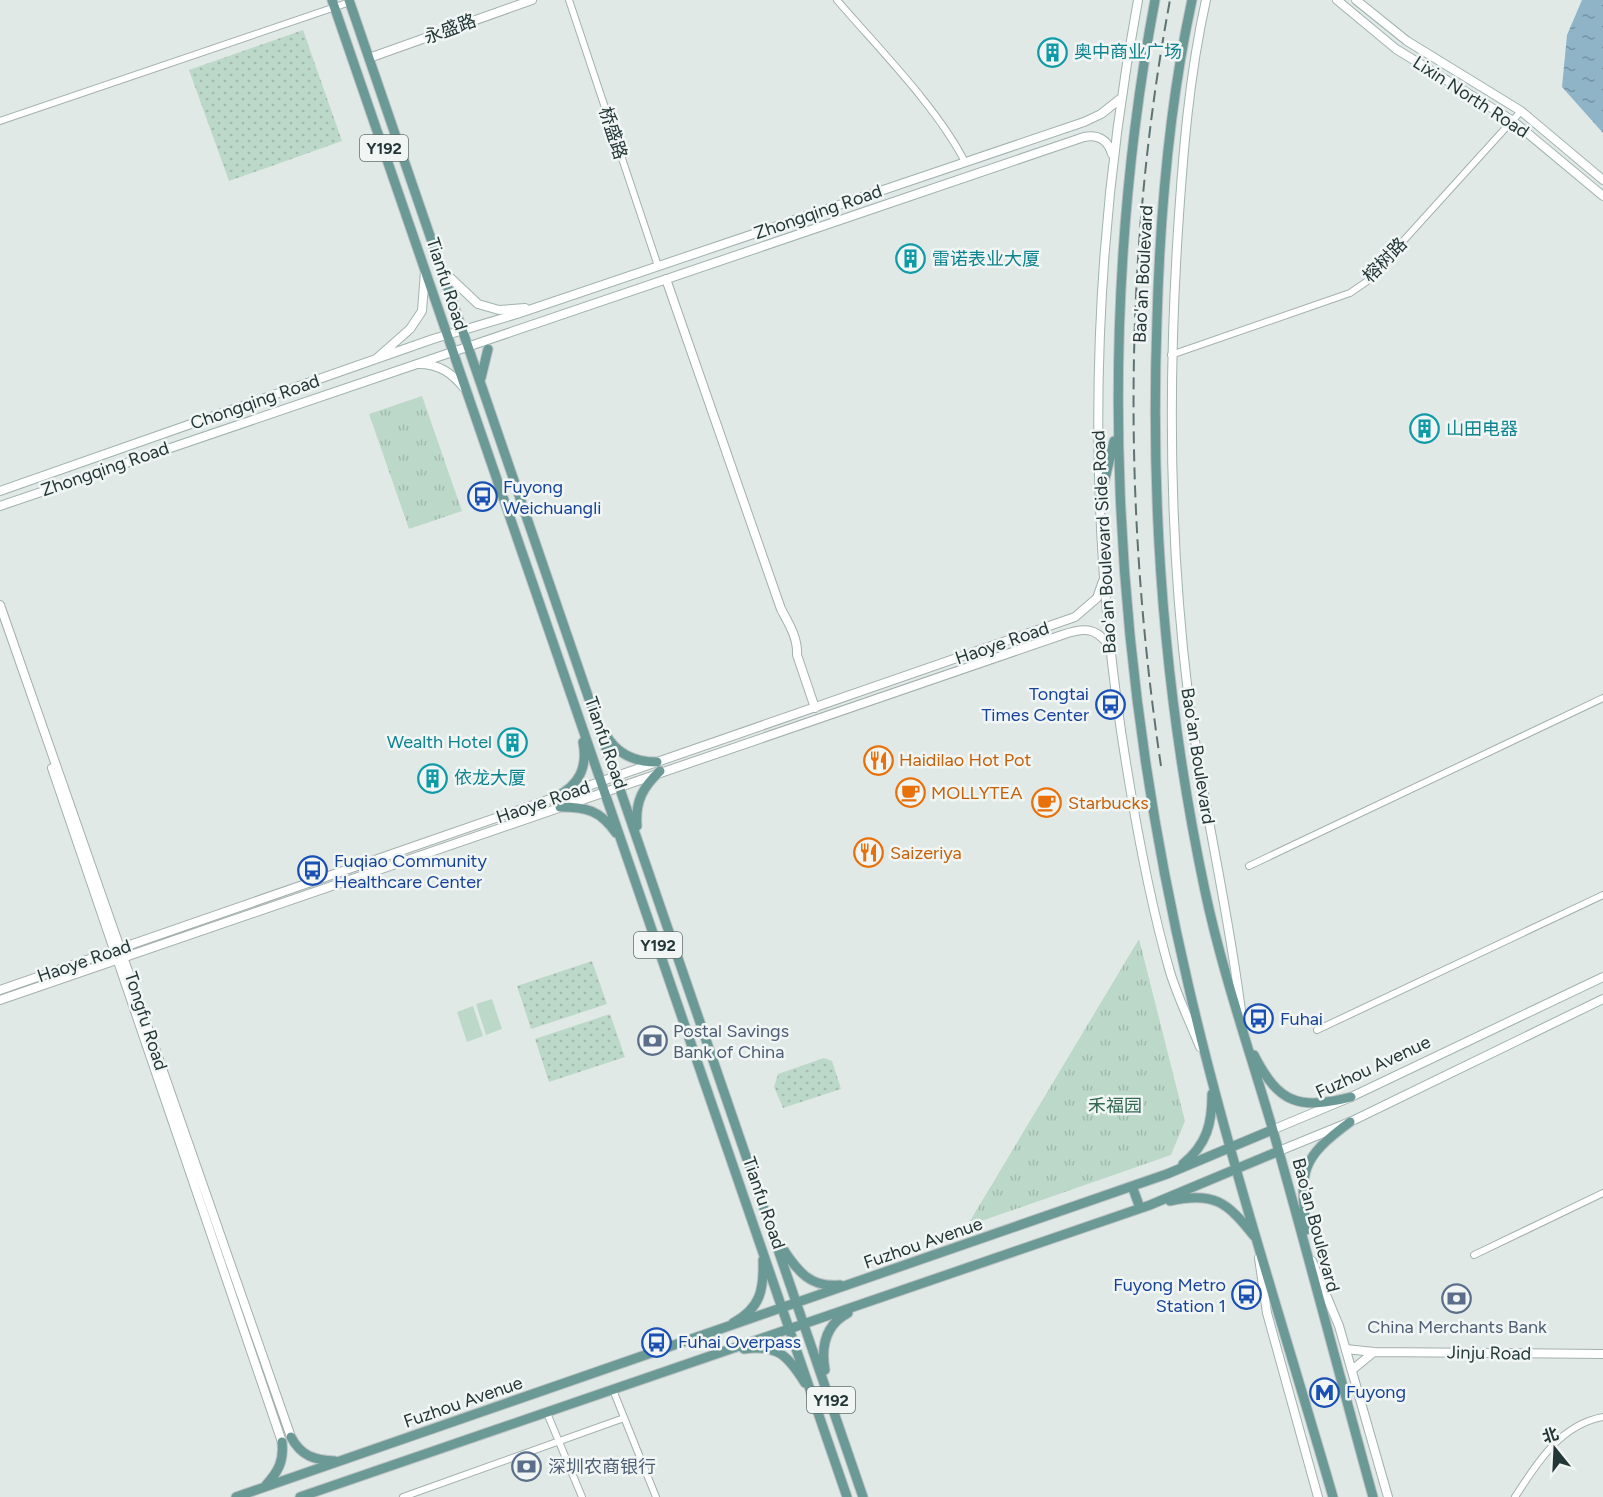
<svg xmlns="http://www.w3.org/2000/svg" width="1603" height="1497" viewBox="0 0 1603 1497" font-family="Figtree,'Noto Sans SC',sans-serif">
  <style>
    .grass { fill: url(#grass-dots) }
    .park { fill: url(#park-tufts) }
    .pitch { fill: #bcd8c9 }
    .water { fill: url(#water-ripples) }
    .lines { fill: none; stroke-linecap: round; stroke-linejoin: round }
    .minor-casing { stroke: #a4b0ae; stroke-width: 8 }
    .tertiary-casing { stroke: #a4b0ae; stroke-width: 10 }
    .secondary-casing { stroke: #a1b3b0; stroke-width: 10 }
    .primary-casing { stroke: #bdc3c3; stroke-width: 11 }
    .minor { stroke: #fff; stroke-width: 6 }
    .tertiary { stroke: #fff; stroke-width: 8 }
    .secondary { stroke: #fff; stroke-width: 8 }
    .primary { stroke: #6b9996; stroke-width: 9 }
    .rail { stroke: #5e7371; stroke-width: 2; stroke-dasharray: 12 6; stroke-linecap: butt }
    .labels { text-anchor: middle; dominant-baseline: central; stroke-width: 5; stroke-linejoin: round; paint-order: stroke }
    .shield { fill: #f1f6f5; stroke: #61706f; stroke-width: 1.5 }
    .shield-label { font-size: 16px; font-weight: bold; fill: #233736 }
    .street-label { font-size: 18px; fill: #233736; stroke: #f1f6f5 }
    .culture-label { font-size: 18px; fill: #0d838f; stroke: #f1f6f5; text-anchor: start }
    .transit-label { font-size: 18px; fill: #164399; stroke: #f1f6f5; text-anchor: start }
    .food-label { font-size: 18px; fill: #c56008; stroke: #f1f6f5; text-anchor: start }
    .service-label { font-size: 18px; fill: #4e5e75; stroke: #f1f6f5; text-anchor: start }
    .park-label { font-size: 18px; fill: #336952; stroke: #f1f6f5 }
  </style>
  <defs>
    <pattern id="grass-dots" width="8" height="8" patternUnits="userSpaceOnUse" patternTransform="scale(1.5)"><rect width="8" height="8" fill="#bcd8c9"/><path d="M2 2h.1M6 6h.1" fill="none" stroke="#a1baad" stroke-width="1.8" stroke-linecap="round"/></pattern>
    <pattern id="park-tufts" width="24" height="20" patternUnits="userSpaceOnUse" patternTransform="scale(1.5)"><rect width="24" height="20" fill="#bcd8c9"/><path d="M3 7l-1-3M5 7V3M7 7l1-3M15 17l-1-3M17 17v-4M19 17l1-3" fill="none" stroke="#a1baad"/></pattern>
    <pattern id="water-ripples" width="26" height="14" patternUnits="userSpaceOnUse" patternTransform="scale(1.5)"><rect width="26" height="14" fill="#8fb4c8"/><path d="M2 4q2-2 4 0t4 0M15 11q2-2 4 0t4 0" fill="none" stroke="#7493a3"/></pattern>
  </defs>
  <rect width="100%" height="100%" fill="#e1e9e7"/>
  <!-- grass -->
  <path class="grass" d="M303,30L342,141L229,181L189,70Z
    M592,961L607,1004L531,1029L517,986Z
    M610,1014L625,1057L549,1082L535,1039Z
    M824,1058L832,1061L841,1089L783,1108L774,1087L778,1074Z"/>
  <!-- park -->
  <path class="park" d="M422,396L462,511L409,529L369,414Z
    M1139,939L1185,1121L1171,1155L967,1226Z"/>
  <!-- pitch -->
  <path class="pitch" d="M492,999L502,1029L486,1035L476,1004Z
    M473,1006L483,1036L467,1042L457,1012Z"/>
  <!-- water -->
  <path class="water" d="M1582,0H1603V133L1562,87L1567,35Z"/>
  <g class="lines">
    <defs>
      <path id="minor" d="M569,0L658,266
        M837,0C878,48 937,107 965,162
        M0,121L350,2
        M1171,355L1350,293L1366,282L1521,111
        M1249,866L1603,698
        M1317,1030L1603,895
        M1474,1255L1603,1193
        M613,1390L656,1497
        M547,1413L582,1497
        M403,1497L624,1418
        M1515,1497C1537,1463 1560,1425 1603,1417"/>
      <path id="tertiary" d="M369,58L532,0
        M666,279L781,609C789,624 798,638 797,655L815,708
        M0,605L291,1437
        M52,768L282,1442
        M0,990L1075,617L1097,598L1103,581
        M0,1000L1062,635C1082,628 1096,626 1109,646
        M1346,1349L1374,1352L1603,1354
        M1352,1370L1374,1352"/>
      <path id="secondary" d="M1138,0C1090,257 1084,511 1127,769C1138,837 1151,906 1170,972C1178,998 1190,1022 1200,1047
        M1206,0C1189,76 1183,153 1178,230C1168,385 1169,539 1188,693C1202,802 1229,909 1242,1019
        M1337,0L1396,49L1513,121L1603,196
        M1356,0L1407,41L1521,111L1603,180
        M441,269L478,304L499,310L525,308
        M376,359L410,329L422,311L425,271
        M419,364C439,364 452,373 464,388
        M0,491L433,339L517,314L1084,122L1101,114L1120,99
        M0,506L1084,137C1098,134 1108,140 1112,154
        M1272,1130L1351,1097L1603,977
        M1279,1151L1350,1122L1603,999
        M1259,1258L1267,1313L1318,1497
        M1312,1261L1339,1326L1388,1497"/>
      <path id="primary" d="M332,0L847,1497
        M349,0L863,1497
        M1155,0C1093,328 1113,664 1189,988C1229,1160 1284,1328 1333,1497
        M1192,0C1169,105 1160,212 1157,320C1150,512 1165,703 1205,891C1222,971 1249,1049 1272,1127C1307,1250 1339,1374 1373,1497
        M481,378L488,349
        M1099,504L1114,441
        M605,733C616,754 635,762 657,762
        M556,797C579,785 588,768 583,742
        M560,807C586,807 600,810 616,833
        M637,826C635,801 643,787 660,771
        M1254,1055C1279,1104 1299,1110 1351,1097
        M1183,1164C1207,1144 1212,1124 1212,1094
        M1132,1186L1140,1208
        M1170,1201C1214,1191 1227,1202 1254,1236
        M1306,1230C1300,1170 1300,1159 1350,1122
        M783,1249C798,1272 811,1288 840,1285
        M733,1323C761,1308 764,1289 763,1260
        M744,1349C778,1344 788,1356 805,1383
        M825,1370C821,1347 825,1325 848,1313
        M291,1437C301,1456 314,1460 335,1461
        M266,1485C279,1471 284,1460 282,1442
        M236,1497L1167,1174L1272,1130
        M300,1497L1150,1205L1279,1151"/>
    </defs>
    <!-- minor casing -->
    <use href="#minor" class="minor-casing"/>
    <!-- tertiary casing -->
    <use href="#tertiary" class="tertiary-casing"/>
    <!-- secondary casing -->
    <use href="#secondary" class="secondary-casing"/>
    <!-- primary casing -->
    <use href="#primary" class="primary-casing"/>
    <!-- minor -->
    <use href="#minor" class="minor"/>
    <!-- tertiary -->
    <use href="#tertiary" class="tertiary"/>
    <!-- secondary -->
    <use href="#secondary" class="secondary"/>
    <!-- primary -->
    <use href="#primary" class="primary"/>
    <!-- rail -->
    <path class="rail" d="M1161,766C1123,513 1123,252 1170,0"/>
  </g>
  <!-- icons -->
  <defs>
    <symbol id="building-ring" viewBox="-11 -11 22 22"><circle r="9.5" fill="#f1f6f5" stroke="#0f9aa8" stroke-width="1.5"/><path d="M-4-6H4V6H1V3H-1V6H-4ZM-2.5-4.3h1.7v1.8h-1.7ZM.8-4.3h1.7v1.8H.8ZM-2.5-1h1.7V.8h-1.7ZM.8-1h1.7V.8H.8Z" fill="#0f9aa8"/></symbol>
    <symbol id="bus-ring" viewBox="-11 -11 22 22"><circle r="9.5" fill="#f1f6f5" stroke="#1a4fb4" stroke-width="1.5"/><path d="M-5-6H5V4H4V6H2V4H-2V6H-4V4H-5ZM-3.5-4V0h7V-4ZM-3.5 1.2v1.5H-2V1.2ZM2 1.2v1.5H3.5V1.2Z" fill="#1a4fb4"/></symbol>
    <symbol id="restaurant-ring" viewBox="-11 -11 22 22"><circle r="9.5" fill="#f1f6f5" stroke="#e8710a" stroke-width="1.5"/><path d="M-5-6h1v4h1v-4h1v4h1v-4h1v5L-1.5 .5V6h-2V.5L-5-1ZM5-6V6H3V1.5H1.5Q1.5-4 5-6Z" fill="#e8710a"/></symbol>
    <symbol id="cafe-ring" viewBox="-11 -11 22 22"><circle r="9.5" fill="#f1f6f5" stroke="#e8710a" stroke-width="1.5"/><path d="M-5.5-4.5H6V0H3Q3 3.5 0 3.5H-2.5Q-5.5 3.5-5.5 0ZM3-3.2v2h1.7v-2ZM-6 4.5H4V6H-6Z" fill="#e8710a"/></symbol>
    <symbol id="bank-ring" viewBox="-11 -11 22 22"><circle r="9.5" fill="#f1f6f5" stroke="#5c6f8a" stroke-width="1.5"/><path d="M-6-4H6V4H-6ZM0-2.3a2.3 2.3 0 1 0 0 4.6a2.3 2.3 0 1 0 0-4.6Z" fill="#5c6f8a"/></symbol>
    <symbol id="metro-ring" viewBox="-11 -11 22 22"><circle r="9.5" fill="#f1f6f5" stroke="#1a4fb4" stroke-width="1.5"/><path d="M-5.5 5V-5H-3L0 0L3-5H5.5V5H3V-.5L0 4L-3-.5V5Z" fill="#1a4fb4"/></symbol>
  </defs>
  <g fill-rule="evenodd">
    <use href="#building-ring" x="1036" y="36" width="33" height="33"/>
    <use href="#building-ring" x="894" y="242" width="33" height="33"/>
    <use href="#building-ring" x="1408" y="412" width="33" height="33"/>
    <use href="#bus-ring" x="466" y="480" width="33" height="33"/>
    <use href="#bus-ring" x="1094" y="688" width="33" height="33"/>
    <use href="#building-ring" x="496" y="726" width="33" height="33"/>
    <use href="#restaurant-ring" x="862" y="744" width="33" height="33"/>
    <use href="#building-ring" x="416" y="762" width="33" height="33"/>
    <use href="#cafe-ring" x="894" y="776" width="33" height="33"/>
    <use href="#cafe-ring" x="1030" y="786" width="33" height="33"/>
    <use href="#restaurant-ring" x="852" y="836" width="33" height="33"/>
    <use href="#bus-ring" x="296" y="854" width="33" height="33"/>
    <use href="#bus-ring" x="1242" y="1002" width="33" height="33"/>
    <use href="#bank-ring" x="636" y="1024" width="33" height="33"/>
    <use href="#bus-ring" x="1230" y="1278" width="33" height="33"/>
    <use href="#bank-ring" x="1440" y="1282" width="33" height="33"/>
    <use href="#bus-ring" x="640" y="1326" width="33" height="33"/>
    <use href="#metro-ring" x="1308" y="1376" width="33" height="33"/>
    <use href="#bank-ring" x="510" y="1450" width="33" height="33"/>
  </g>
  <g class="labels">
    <!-- shield labels -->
    <g class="shield">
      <rect x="360" y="135" width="48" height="26" rx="4.5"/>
      <rect x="634" y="932" width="48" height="26" rx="4.5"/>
      <rect x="807" y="1387" width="48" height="26" rx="4.5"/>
    </g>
    <g class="shield-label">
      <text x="384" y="148">Y192</text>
      <text x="658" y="945">Y192</text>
      <text x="831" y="1400">Y192</text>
    </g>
    <!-- street labels -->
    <g class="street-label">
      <text transform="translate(450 29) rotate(-20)">永盛路</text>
      <text transform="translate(1471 97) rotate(33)">Lixin North Road</text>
      <text transform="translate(613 133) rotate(72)">桥盛路</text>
      <text transform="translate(818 212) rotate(-19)">Zhongqing Road</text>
      <text transform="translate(1385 260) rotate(-46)">榕树路</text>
      <text transform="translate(1143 274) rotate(-87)">Bao'an Boulevard</text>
      <text transform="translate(447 284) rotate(72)">Tianfu Road</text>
      <text transform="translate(255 402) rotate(-19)">Chongqing Road</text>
      <text transform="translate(105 469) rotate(-19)">Zhongqing Road</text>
      <text transform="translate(1104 542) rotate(-93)">Bao'an Boulevard Side Road</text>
      <text transform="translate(1002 643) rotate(-19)">Haoye Road</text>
      <text transform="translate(606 743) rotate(71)">Tianfu Road</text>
      <text transform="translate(1198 756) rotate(81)">Bao'an Boulevard</text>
      <text transform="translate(543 802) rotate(-19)">Haoye Road</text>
      <text transform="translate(84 961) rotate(-19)">Haoye Road</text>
      <text transform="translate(146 1021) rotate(72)">Tongfu Road</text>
      <text transform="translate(1373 1067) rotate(-25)">Fuzhou Avenue</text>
      <text transform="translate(764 1203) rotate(71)">Tianfu Road</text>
      <text transform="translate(1316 1225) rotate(75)">Bao'an Boulevard</text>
      <text transform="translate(923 1243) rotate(-19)">Fuzhou Avenue</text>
      <text transform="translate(1489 1353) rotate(1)">Jinju Road</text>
      <text transform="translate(463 1402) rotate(-19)">Fuzhou Avenue</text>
    </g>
    <!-- culture labels -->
    <g class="culture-label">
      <text x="1074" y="52">奥中商业广场</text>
      <text x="932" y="259">雷诺表业大厦</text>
      <text x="1446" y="429">山田电器</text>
      <text x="492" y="742" text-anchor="end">Wealth Hotel</text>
      <text x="454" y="778">依龙大厦</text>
    </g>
    <!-- transit labels -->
    <g class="transit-label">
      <text x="503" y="487">Fuyong<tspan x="503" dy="21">Weichuangli</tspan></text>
      <text x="1089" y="694" text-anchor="end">Tongtai<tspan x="1089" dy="21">Times Center</tspan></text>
      <text x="334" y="861">Fuqiao Community<tspan x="334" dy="21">Healthcare Center</tspan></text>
      <text x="1280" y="1019">Fuhai</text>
      <text x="1226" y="1285" text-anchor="end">Fuyong Metro<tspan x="1226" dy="21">Station 1</tspan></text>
      <text x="678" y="1342">Fuhai Overpass</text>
      <text x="1346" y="1392">Fuyong</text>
    </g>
    <!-- food labels -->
    <g class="food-label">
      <text x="899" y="760">Haidilao Hot Pot</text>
      <text x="931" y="793">MOLLYTEA</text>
      <text x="1068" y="803">Starbucks</text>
      <text x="890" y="853">Saizeriya</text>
    </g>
    <!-- service labels -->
    <g class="service-label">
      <text x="673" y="1031">Postal Savings<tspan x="673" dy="21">Bank of China</tspan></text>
      <text x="1457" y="1327" text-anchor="middle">China Merchants Bank</text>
      <text x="548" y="1467">深圳农商银行</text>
    </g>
    <!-- park labels -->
    <g class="park-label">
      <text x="1115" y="1106">禾福园</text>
    </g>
  </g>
  <!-- north arrow -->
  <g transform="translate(1555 1449) rotate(342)" stroke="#f1f6f5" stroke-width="4.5" paint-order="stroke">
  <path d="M0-4.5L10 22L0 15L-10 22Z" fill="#233736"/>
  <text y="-9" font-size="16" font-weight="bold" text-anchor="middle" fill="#233736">北</text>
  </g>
</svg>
